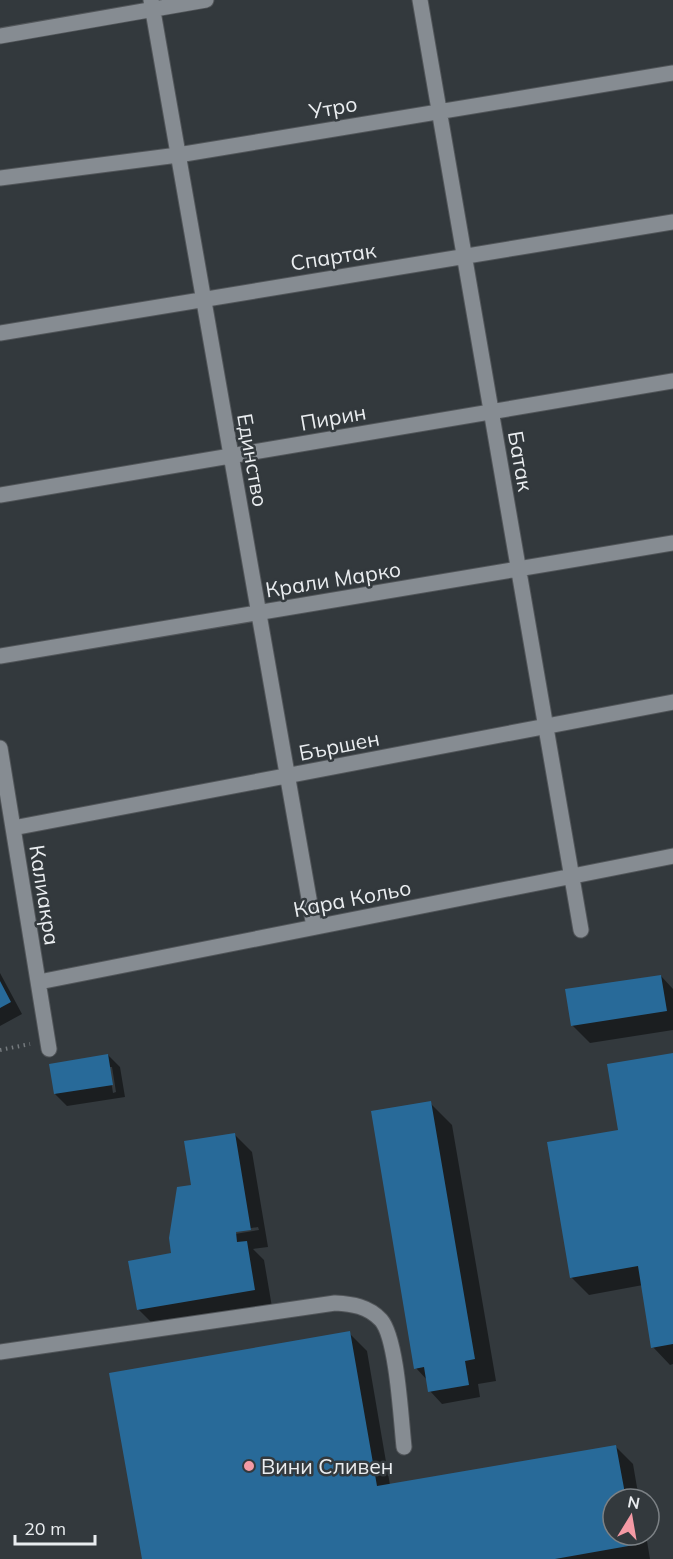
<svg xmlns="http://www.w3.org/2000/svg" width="673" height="1559" viewBox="0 0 673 1559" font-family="Mulish,sans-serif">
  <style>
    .shadow { fill: #0007; fill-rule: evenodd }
    .building { fill: #286a99 }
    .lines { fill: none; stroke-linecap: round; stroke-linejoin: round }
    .minor-casing { stroke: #515559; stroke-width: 17 }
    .path { stroke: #757a7e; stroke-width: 4; stroke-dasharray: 1.5 4.5; stroke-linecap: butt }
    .minor { stroke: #868c92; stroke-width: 15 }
    .poi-dot { fill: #f49aa5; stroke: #33393d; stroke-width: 2 }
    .labels { text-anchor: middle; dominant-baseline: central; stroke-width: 5; stroke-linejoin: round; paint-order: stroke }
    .street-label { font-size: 21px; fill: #eaedf0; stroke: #33393d }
    .poi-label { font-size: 21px; fill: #eaedf0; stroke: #33393d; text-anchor: start }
  </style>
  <rect width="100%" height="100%" fill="#33393d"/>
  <!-- shadow -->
  <path class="shadow" d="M0,973L22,1014L0,1026Z
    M661,976L673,989V1030L590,1043L572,1025Z
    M673,1054V1364L670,1365L653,1347L643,1285L589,1295L571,1277L619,1131Z
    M108,1055L120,1067L125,1097L67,1106L55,1094ZM109,1067H112L116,1092L113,1093Z
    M430,1103L452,1125L496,1381L478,1384L480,1397L442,1404L430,1391L428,1381L416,1368Z
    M234,1134L252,1152L268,1247L253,1249L264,1260L272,1307L156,1327L138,1309L174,1254L193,1186ZM258,1227L259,1230L235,1234L233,1231Z
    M349,1333L367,1351L390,1485L615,1446L633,1464L639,1499H613V1535H646L650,1559H143Z"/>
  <!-- building -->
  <path class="building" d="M661,975L667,1011L571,1026L565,989Z
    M0,981L11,1002L0,1008Z
    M673,1053V1344L651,1348L638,1266L570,1278L547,1142L618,1130L607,1064Z
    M108,1054L113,1085L54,1094L49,1064Z
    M431,1101L475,1359L465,1361L469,1385L428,1392L424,1367L414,1369L371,1111Z
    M235,1133L251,1230L236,1232L237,1242L247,1241L255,1290L137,1310L128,1261L171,1253L169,1238L177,1187L191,1185L184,1141Z
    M350,1331L377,1486L616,1445L626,1499H613V1535H632L634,1545L555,1559H142L109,1373Z"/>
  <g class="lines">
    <defs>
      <path id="minor" d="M151,0L314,927
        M420,0L581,930
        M0,36L206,0
        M0,178L178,155L673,73
        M0,333L673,222
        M0,495L673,381
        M0,656L673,543
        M0,748L49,1049
        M13,828L673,702
        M39,982L673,856
        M0,1352L335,1303C352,1304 368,1306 381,1320C397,1338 401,1420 404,1447"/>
    </defs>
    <!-- minor casing -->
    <use href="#minor" class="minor-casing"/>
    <!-- path -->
    <path class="path" d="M0,1050L30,1044"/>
    <!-- minor -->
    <use href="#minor" class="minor"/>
  </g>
  <!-- markers -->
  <circle class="poi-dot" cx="249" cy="1466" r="6"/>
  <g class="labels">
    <!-- street labels -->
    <g class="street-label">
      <text transform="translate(333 107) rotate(-10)">Утро</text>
      <text transform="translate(333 256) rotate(-9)">Спартак</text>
      <text transform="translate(333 417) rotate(-10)">Пирин</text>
      <text transform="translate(253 460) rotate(80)">Единство</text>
      <text transform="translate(521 461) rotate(80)">Батак</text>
      <text transform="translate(333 579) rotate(-9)">Крали Марко</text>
      <text transform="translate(339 745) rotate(-11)">Бършен</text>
      <text transform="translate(45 895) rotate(81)">Калиакра</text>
      <text transform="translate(352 898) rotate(-11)">Кара Кольо</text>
    </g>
    <!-- poi labels -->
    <g class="poi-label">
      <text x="261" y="1466">Вини Сливен</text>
    </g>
  </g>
  <!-- north arrow -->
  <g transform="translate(631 1517) rotate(11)"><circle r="28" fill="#33393d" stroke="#7c8185" stroke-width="1.5"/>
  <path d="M0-4.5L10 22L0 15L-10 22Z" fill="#f49aa5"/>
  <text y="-9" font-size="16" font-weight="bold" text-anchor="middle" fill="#eaedf0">N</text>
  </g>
  <!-- scale -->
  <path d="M15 1535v9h80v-9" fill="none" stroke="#eaedf0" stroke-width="3"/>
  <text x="24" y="1535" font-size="18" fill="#eaedf0" stroke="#33393d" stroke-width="4.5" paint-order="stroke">20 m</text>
</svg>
